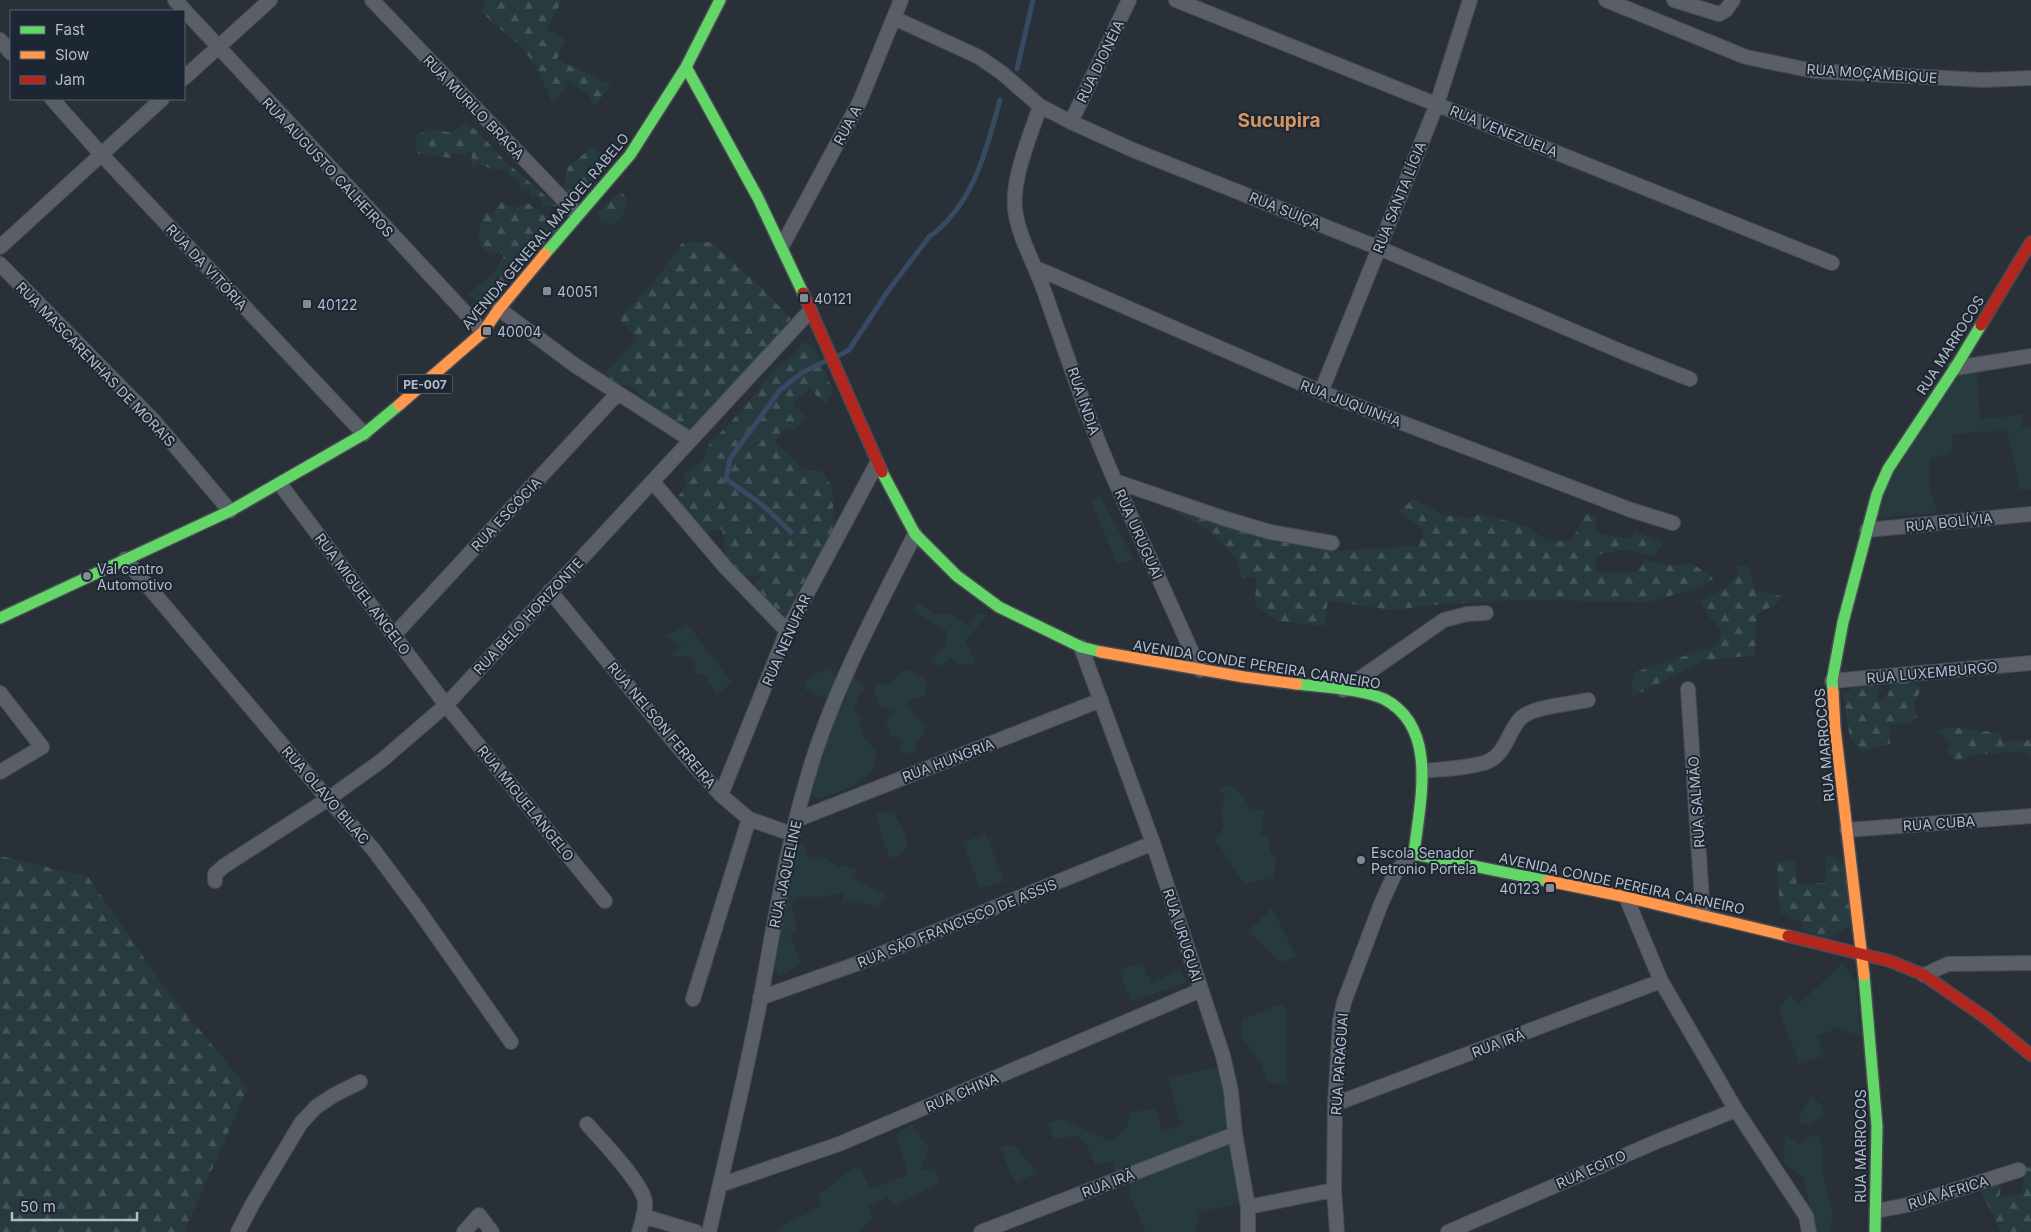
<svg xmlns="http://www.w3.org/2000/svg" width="2031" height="1232" viewBox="0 0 2031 1232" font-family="Inter,sans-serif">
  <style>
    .grass { fill: #273a3e }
    .forest { fill: url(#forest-firs) }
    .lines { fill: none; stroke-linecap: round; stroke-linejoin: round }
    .stream { stroke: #384963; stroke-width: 5 }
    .street-casing { stroke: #484c53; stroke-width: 16 }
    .fast-casing { stroke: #484c53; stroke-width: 14 }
    .slow-casing { stroke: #484c53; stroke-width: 14 }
    .jam-casing { stroke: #484c53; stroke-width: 14 }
    .street { stroke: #5a5e66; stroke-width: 14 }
    .fast { stroke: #63d668; stroke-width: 11 }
    .slow { stroke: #ff974d; stroke-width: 11 }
    .jam { stroke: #b3261e; stroke-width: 11 }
    .poi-dot { fill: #848b96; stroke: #1d2633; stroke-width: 2 }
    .labels { text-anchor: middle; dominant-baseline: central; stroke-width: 4; stroke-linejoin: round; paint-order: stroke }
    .shield { fill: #1d2633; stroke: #878f9c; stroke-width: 1 }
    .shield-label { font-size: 12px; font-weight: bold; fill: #b4bcc9 }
    .street-label { font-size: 14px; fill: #b4bcc9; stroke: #1d2633 }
    .poi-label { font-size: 14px; fill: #b4bcc9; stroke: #1d2633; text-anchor: start }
    .district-label { font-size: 19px; font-weight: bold; fill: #d59563; stroke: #1d2633 }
  </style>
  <defs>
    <pattern id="forest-firs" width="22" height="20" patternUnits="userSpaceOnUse" patternTransform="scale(1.25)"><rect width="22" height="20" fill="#273a3e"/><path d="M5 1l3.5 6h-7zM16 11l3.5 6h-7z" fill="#445559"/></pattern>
  </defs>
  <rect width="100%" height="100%" fill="#2a3038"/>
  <!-- grass -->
  <path class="grass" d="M1977,372L1980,418C1997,420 2007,415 2023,414L2022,427H2031V489L2020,490L2007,431L1974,432L1953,435L1951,453L1930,458L1929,489L1938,513L1875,518L1888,479L1948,377Z
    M1100,495L1134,560L1117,564L1091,501Z
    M918,602L934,614H951L968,626L978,613L988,615L965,640L975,662L959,666L950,658L939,667L931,660L946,645L947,631L912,611Z
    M687,624L732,682L717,695L704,675L698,674L690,657L669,656L682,646L666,637Z
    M829,668L837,679L828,700L804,689L809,677Z
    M906,669L927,679L925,696L909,700L908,707L926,726L923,737L914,741L918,751L904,754L898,748L903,742L891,735L886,722L896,709L881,708L874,691L878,681L888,685Z
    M853,676L866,689L860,693L854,709L860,717L862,735L877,752L873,771L852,787L818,799L804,790L816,766L825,756L818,745L831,735L829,713L847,699L846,683Z
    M1230,785L1243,796L1251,811L1264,810L1261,835L1270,837L1269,853L1277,856L1273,878L1244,884L1216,841L1224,826L1221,808L1226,799L1218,788Z
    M894,812L905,835L908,847L900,855L889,858L875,813Z
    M985,833L1005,881L980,888L963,843Z
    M805,844L807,857H824L837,867L848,866L858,869L851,878L887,895L877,908L857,900L842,904L844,893L822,897H797L792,908L798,929L790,934L801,964L779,977L769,955L791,845Z
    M1272,908L1297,957L1280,963L1249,931Z
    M1142,963L1151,984L1179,969L1187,982L1131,1002L1119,970Z
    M1842,963L1856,982L1861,1037L1837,1028L1817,1036L1825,1055L1800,1065L1778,1009L1790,995L1798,1005Z
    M1281,1004L1286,1008L1287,1085L1267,1082L1261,1063L1241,1036L1242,1019Z
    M1218,1066L1230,1129L1116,1173L1112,1161L1095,1166L1087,1146L1077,1136L1054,1139L1047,1123L1061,1119L1111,1141L1128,1125L1129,1112L1155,1109L1163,1131L1181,1125L1168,1078Z
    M1812,1095L1822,1107L1823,1116L1810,1125L1799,1124V1116Z
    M912,1125L929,1149L920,1171L936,1168L939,1183L895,1206L887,1197L869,1206L874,1219L857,1232H777L780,1226L820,1207L818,1195L858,1165L871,1189L908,1175L896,1134Z
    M1817,1133L1823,1147V1173L1833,1215L1829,1232H1812L1811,1212L1804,1178L1784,1163L1785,1134L1799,1144Z
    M1015,1145L1037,1173L1016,1183L1006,1164L1000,1147Z
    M1230,1145L1243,1203L1199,1212L1196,1232H1146L1129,1194V1180Z"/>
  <!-- forest -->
  <path class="forest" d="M486,0H562L547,30L566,40L557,59L611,85L594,107L589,96L570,82L553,104L536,68L523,48L481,12Z
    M465,123L476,130L505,161L557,206L543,207L539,196L532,199L529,188L522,191L518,182L502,169L495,170L478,164L471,168L472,152L461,155L453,152L450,158L414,153L418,144L414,138L428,128L452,133Z
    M592,147L612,161L589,191L580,186L574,194L567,193L563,187L568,167Z
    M620,191L628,200L622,217L612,225L602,222L598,213Z
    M502,202L516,208L528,203L560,227L488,305L468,295L494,272L504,256L500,252L491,254L479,245V229L485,212L492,215Z
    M711,242L765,291L791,319L700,431H686L644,409L647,402L630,385H622L610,381L606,372L637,339L619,318L657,278L682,243Z
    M803,341L815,349L833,391L825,404L810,389L792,403L807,419L795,429H784L775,442L803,469L823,472L832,487L834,525L837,531L791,616L782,623L752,587L763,575L729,577L722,529L705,533L681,512L679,495L687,484L683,475L703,461L710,443L731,422L777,367L795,354Z
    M1413,499L1444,515L1469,518L1480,514L1527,526L1548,542L1572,540L1585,514L1596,515L1595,533L1631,539L1635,531L1664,544L1652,557L1628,549L1596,555V573L1638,572L1645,560L1673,566L1691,563L1714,578L1702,586L1650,602L1517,600L1433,605L1393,610L1328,601L1324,626L1278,621L1255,605L1256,577L1241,578L1236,558L1212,533L1172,510L1324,546L1327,551L1419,546L1424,531L1399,511Z
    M1733,565L1748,566L1756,591L1782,596L1776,604L1757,614L1755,655L1703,661L1632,697L1633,673L1717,645L1722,630L1710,618L1700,601L1729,586L1739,572Z
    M1910,680L1922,688L1914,703L1917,717L1909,724L1890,725V744L1861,752L1850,738L1843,695L1856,685L1871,682L1880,686L1876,702L1886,698L1890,690L1888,681Z
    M1949,727L2001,733L2003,741H2025L2031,738V756L2021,751L1975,755L1956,761L1947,752L1951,744L1938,732Z
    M1826,854L1843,862L1855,923L1826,939L1803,929V923L1780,913L1777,862L1795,860L1797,884L1826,883Z
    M0,856L88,877L168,992L248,1088L184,1232H0Z
    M2026,1167L2031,1168V1232H2001L1981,1192L2002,1181L1999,1198L2022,1193Z"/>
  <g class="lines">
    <!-- stream -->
    <path class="stream" d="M1017,69L1033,0
      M836,357L849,350L888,291L929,237C974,204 986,151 1000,100
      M791,532L764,506L726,479L730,459L780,390L803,372L828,360"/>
    <defs>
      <path id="street" d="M175,0L483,332
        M372,0L577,214
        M1176,0L1832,263
        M1606,0L1746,57L1814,71L1983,80L2031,78
        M1674,0L1719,14L1726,10L1733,0
        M894,18L979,57L1002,73L1040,106L1071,122L1133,150L1379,248L1627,354L1690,379
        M0,40L11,53
        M184,78L270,0
        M52,99L101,154L364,434
        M1040,106C1030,137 1012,177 1015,209C1018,236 1034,262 1043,288C1066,352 1087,418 1115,481L1223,518L1270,532L1332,543
        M1071,122L1129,0
        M782,246L860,101L901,0
        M0,247L162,99
        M0,264L154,421L230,511
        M1036,268L1321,392L1631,510L1673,523
        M499,309L576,366L691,440
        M1955,368L2031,356
        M1321,392L1437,104L1470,0
        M1115,481L1200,670
        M653,482L726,568L787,631
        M280,484L446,705L605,901
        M1867,530L2031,514
        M125,559L328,799L373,849L419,911L511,1042
        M550,591L684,754L721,795L749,819L792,834
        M394,635L618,393
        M1081,647L1153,843L1223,1056L1231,1091L1235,1134L1248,1207V1232
        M1832,681L2031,663
        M1688,689L1703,915
        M1343,690L1444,620L1467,614L1486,613
        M0,693L42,747L0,772
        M1423,771C1440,769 1474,768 1489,761C1506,753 1508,731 1521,718C1534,706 1571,704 1588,700
        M721,795L787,631L877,463
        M796,820L1101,700
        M1847,830L2031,816
        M215,881V874L224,866L328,799L381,761L446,705L810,311
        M1626,897L1661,981L1736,1110L1806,1216L1809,1232
        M1924,975L1948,964L2031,963
        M760,998L856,964L1153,843
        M693,999L749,819
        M1335,1104L1661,981
        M587,1124C600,1139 643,1183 645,1202C646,1212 642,1222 639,1232
        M720,1185L839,1144L1201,990
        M1248,1207L1334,1190
        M1876,1211L1907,1205L2019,1170
        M643,1216L696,1232
        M238,1232L253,1203L301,1123L316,1107L334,1095L360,1082
        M464,1232L479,1215L492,1232
        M709,1232C727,1153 746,1075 761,996C776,915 789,832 815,753C840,677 879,606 915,534
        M981,1232L1235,1134
        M1337,1232L1334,1190L1335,1104L1340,1021L1344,1002L1381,904L1396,871L1414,854
        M1448,1232L1658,1141L1736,1110"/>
      <path id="fast" d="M686,67L758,198L803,293
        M545,254L630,155L686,67L720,0
        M882,472L915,534L957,576L999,607L1081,647L1101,652
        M0,618L230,511L364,434L399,405
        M1297,684C1321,687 1362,689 1384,699C1440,728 1419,805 1414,854L1548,881
        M1833,692L1832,681L1843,622L1877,494L1888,469L1955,368L1981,325
        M1864,975L1877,1126L1875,1232"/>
      <path id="slow" d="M399,405L483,332L499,309L545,254
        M1101,652L1244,677L1297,684
        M1833,692L1835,728L1864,975
        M1548,881L1626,897L1788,936"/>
      <path id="jam" d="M803,293L882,472
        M1981,325L2031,242
        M1788,936L1890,961L1924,975L1986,1018L2031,1055"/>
    </defs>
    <!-- street casing -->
    <use href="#street" class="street-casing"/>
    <!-- fast casing -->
    <use href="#fast" class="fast-casing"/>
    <!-- slow casing -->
    <use href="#slow" class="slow-casing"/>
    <!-- jam casing -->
    <use href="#jam" class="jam-casing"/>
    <!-- street -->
    <use href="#street" class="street"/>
    <!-- fast -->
    <use href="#fast" class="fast"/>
    <!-- slow -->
    <use href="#slow" class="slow"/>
    <!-- jam -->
    <use href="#jam" class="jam"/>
  </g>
  <!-- markers -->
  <g class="poi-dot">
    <rect x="542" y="286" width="10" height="10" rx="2.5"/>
    <rect x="799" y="293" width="10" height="10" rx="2.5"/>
    <rect x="302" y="299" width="10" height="10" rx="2.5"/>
    <rect x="482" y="326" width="10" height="10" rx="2.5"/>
    <circle cx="87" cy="576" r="5"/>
    <circle cx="1361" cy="860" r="5"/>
    <rect x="1545" y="883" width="10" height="10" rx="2.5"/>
  </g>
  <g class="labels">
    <!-- shield labels -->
    <rect class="shield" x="397.5" y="374.5" width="55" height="19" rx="4"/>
    <g class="shield-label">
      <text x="425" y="384">PE-007</text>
    </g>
    <!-- street labels -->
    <g class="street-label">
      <text transform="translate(1100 61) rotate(-64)">RUA DIONÉIA</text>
      <text transform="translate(1872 73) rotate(4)">RUA MOÇAMBIQUE</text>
      <text transform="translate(474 107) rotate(46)">RUA MURILO BRAGA</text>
      <text transform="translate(847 125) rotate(-62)">RUA A</text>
      <text transform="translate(1504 131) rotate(22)">RUA VENEZUELA</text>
      <text transform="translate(328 167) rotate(47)">RUA AUGUSTO CALHEIROS</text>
      <text transform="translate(1399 197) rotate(-68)">RUA SANTA LÍGIA</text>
      <text transform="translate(1285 210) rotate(22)">RUA SUÍÇA</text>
      <text transform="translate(545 231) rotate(-50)">AVENIDA GENERAL MANOEL RABELO</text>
      <text transform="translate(207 267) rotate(47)">RUA DA VITÓRIA</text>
      <text transform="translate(1950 345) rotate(-58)">RUA MARROCOS</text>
      <text transform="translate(96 364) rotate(46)">RUA MASCARENHAS DE MORAIS</text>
      <text transform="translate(1084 401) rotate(71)">RUA ÍNDIA</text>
      <text transform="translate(1351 403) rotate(21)">RUA JUQUINHA</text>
      <text transform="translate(506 514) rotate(-47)">RUA ESCÓCIA</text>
      <text transform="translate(1949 522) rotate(-6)">RUA BOLÍVIA</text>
      <text transform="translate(1139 534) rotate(66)">RUA URUGUAI</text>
      <text transform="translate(363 594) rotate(53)">RUA MIGUEL ANGELO</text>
      <text transform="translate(528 616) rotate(-47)">RUA BELO HORIZONTE</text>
      <text transform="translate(786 640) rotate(-66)">RUA NENUFAR</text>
      <text transform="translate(1257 664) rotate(9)">AVENIDA CONDE PEREIRA CARNEIRO</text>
      <text transform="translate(1932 672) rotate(-5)">RUA LUXEMBURGO</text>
      <text transform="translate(662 725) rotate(50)">RUA NELSON FERREIRA</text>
      <text transform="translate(1824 745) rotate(-95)">RUA MARROCOS</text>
      <text transform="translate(948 760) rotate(-21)">RUA HUNGRIA</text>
      <text transform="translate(326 795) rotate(49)">RUA OLAVO BILAC</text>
      <text transform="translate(1696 802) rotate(-94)">RUA SALMÃO</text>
      <text transform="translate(526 803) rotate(51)">RUA MIGUELANGELO</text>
      <text transform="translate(1939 823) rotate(-4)">RUA CUBA</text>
      <text transform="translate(785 874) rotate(-78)">RUA JAQUELINE</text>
      <text transform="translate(1622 883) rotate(12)">AVENIDA CONDE PEREIRA CARNEIRO</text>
      <text transform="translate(957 923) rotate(-22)">RUA SÃO FRANCISCO DE ASSIS</text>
      <text transform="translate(1183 935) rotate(72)">RUA URUGUAI</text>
      <text transform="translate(1498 1043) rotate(-21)">RUA IRÃ</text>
      <text transform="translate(1339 1064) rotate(-86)">RUA PARAGUAI</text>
      <text transform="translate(962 1092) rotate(-23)">RUA CHINA</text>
      <text transform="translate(1860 1146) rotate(-90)">RUA MARROCOS</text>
      <text transform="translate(1591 1169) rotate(-24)">RUA EGITO</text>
      <text transform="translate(1108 1183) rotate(-21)">RUA IRÃ</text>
      <text transform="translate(1948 1192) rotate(-17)">RUA ÁFRICA</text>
    </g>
    <!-- poi labels -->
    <g class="poi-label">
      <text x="557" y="291">40051</text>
      <text x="814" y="298">40121</text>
      <text x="317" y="304">40122</text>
      <text x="497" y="331">40004</text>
      <text x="97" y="568">Val centro<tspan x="97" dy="16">Automotivo</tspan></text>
      <text x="1371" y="852">Escola Senador<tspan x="1371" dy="16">Petronio Portela</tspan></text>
      <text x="1540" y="888" text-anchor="end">40123</text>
    </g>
    <!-- district labels -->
    <g class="district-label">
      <text x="1279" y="120">Sucupira</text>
    </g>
  </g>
  <!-- legend -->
  <rect x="10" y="10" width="175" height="90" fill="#1d2633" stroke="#59626f"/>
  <rect x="20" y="26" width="25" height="8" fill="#63d668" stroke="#59626f"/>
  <text x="55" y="35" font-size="15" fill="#b4bcc9">Fast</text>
  <rect x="20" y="51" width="25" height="8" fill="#ff974d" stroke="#59626f"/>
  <text x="55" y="60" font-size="15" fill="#b4bcc9">Slow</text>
  <rect x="20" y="76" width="25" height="8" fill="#b3261e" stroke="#59626f"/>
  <text x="55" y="85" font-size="15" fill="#b4bcc9">Jam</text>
  <!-- scale -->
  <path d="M12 1212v8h125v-8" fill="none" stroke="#b4bcc9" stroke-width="2.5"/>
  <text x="20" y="1212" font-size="15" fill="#b4bcc9" stroke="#1d2633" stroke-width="4" paint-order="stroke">50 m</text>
</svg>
